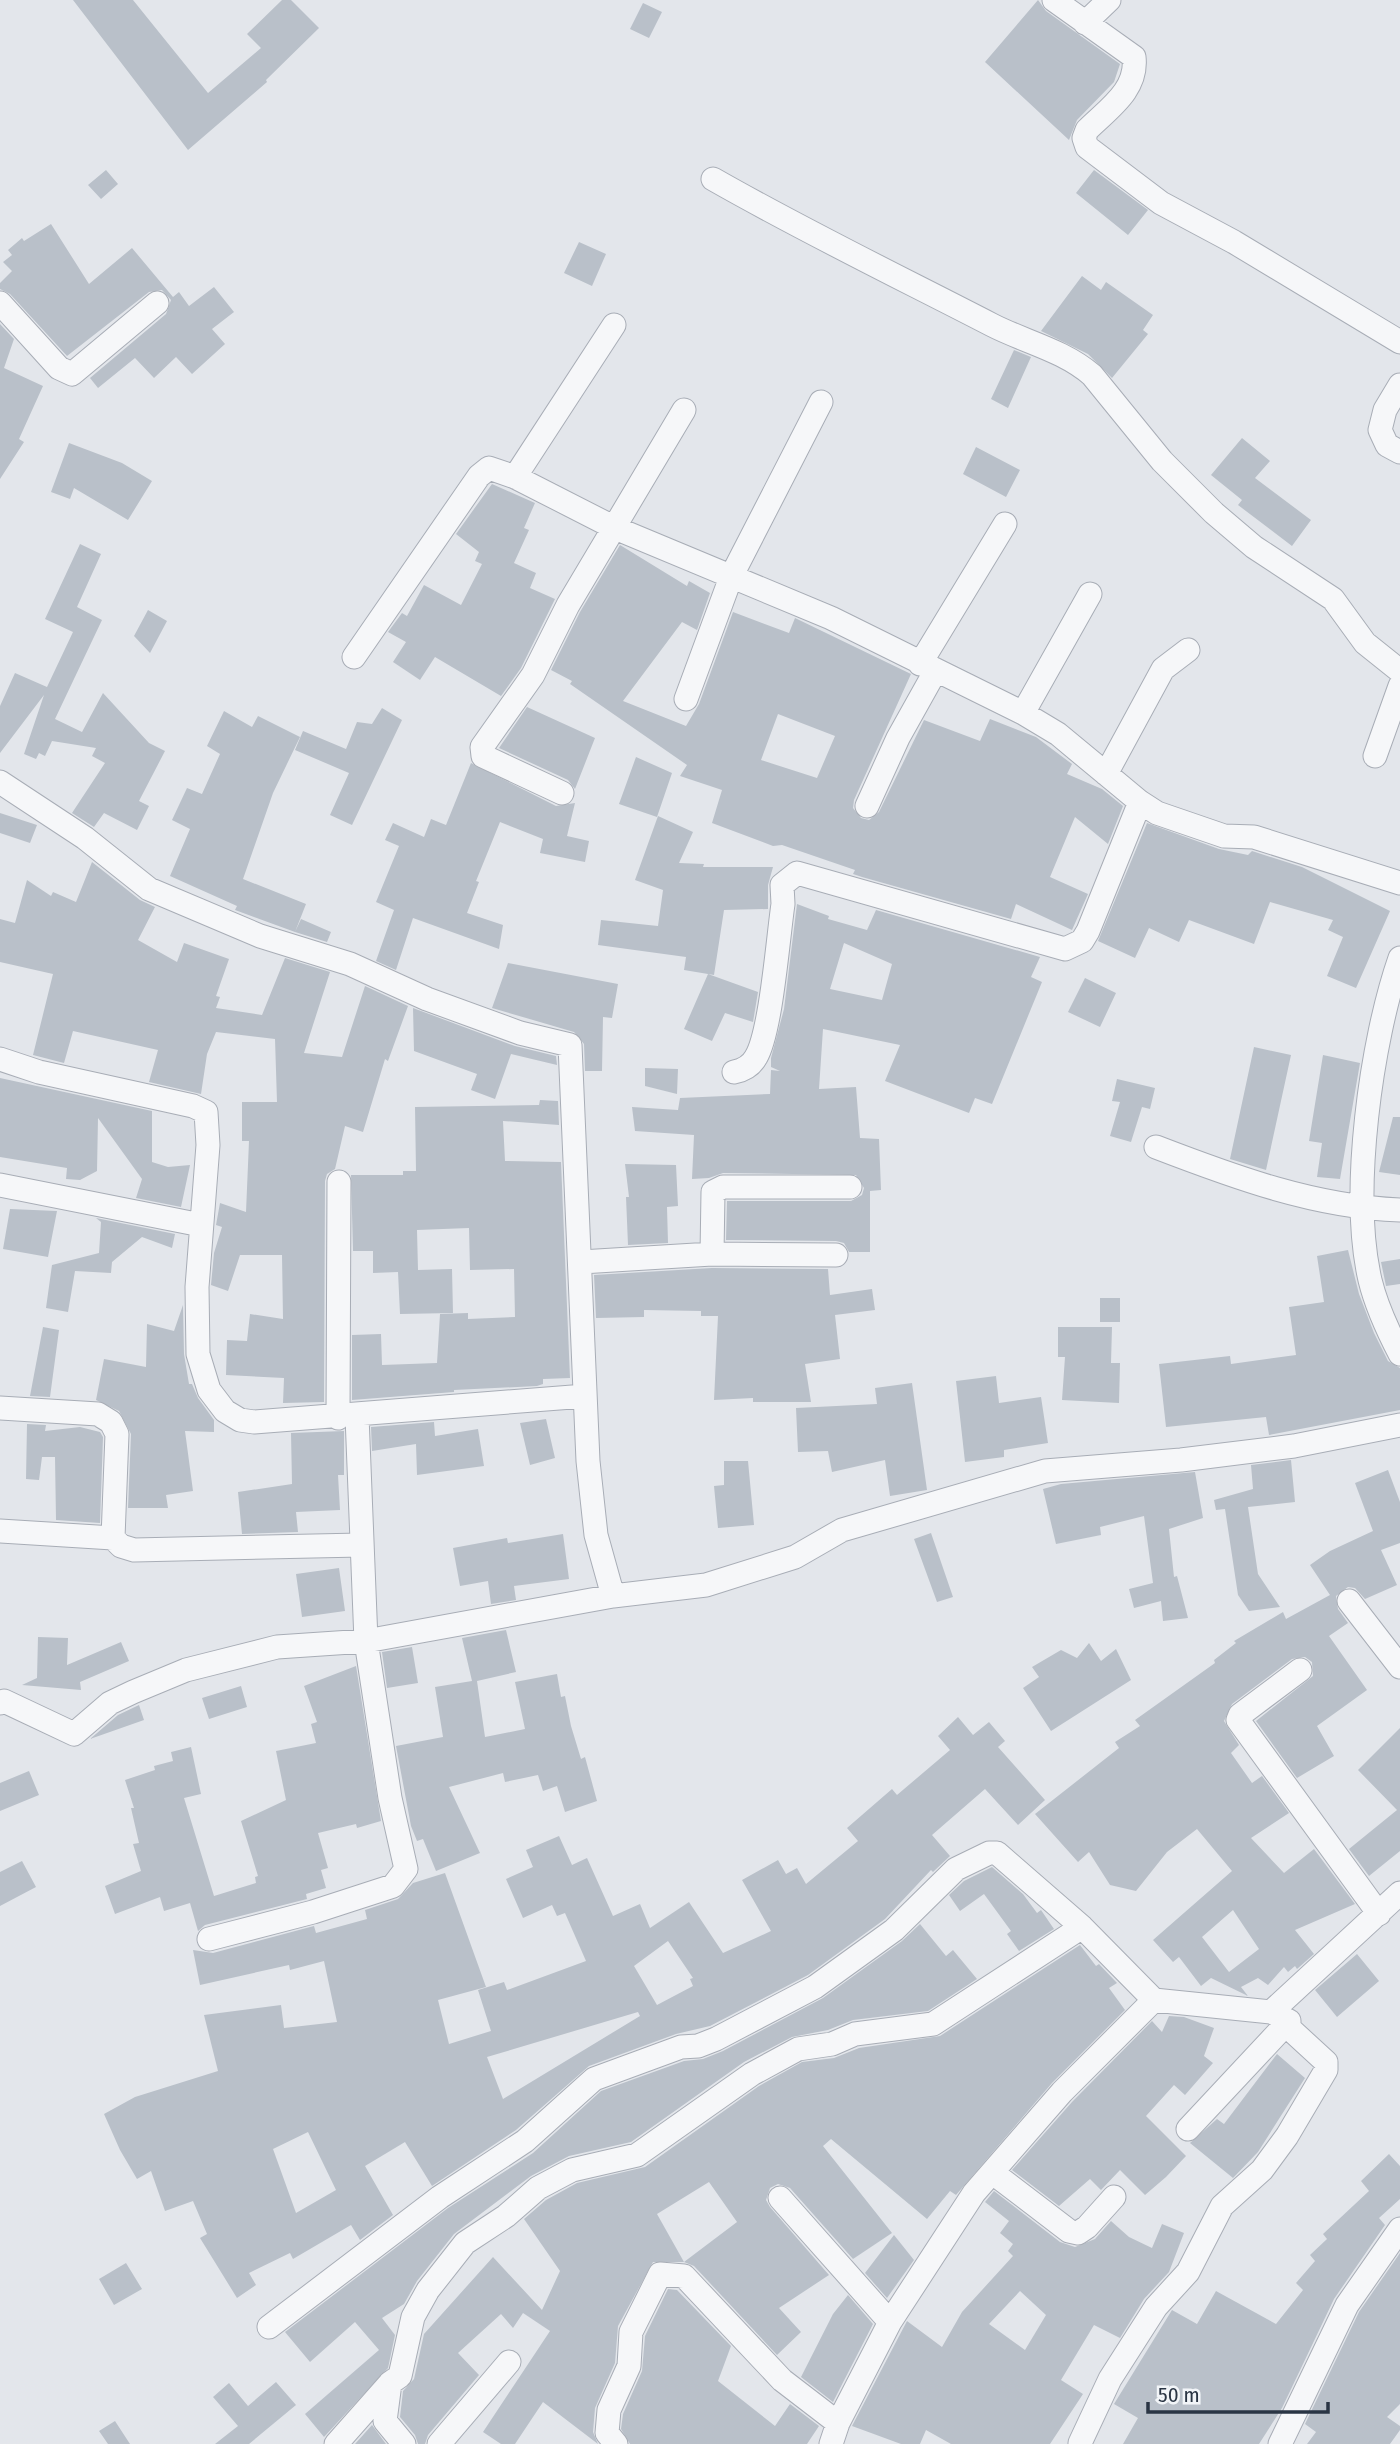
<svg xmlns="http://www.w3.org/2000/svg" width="1400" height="2444" viewBox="0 0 1400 2444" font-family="'Fira Sans Condensed',sans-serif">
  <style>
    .building { fill: #b9c0c9; fill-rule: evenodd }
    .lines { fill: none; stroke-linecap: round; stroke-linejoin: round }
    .street-casing { stroke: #a8adb6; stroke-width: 25 }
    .street { stroke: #f6f7f9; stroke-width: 23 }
  </style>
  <rect width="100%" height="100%" fill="#e3e6eb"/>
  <!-- building -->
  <path class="building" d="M73,0H133L208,93L261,48L247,34L282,0H291L319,28L266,80L267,82L188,150Z
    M1038,0L1046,11L1120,64L1114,82L1077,120L1069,140L985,62Z
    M643,3L662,12L649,38L630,29Z
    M106,170L118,184L101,199L88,185Z
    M1094,170L1148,210L1128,235L1076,193Z
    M51,224L89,284L132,248L173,297L179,292L189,306L214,287L234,312L212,329L225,344L192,374L176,357L154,378L135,358L98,388L90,378L166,314L171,300L162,290L149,292L67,356L10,294L0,289V283L12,271L3,262L12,255L8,250L22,238L24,241Z
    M579,242L606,254L592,286L564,273Z
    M1082,276L1101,290L1106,282L1153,315L1143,330L1148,334L1112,378L1088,354L1041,331Z
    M0,324L14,339L4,368L43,386L19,439L24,442L0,479Z
    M1014,350L1031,357L1008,408L991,399Z
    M1242,438L1270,461L1255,478L1311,520L1292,546L1238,505L1242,500L1211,475Z
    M69,443L122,463L152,481L128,520L74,488L70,499L51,492Z
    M976,447L1020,470L1006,497L963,474Z
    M492,484L535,503L524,528L529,530L514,563L536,573L530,588L555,599L521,668L501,696L435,657L420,680L393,662L406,642L388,632L402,613L407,616L424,585L461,605L482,564L475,561L479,552L456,534Z
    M80,544L101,554L77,607L102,620L55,719L82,732L103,693L149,743L165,751L139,801L149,806L137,830L104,813L94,827L72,813L105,763L92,756L96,748L52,741L45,756L39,753L36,759L24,754L44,695L0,753V706L15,673L47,687L73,632L45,619Z
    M620,545L687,586L689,581L710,593L697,630L682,622L623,701L686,726L699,704L733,612L789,633L795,618L911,674L854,800L853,808L861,818L869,820L879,812L924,720L980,741L990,719L1036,737L1072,764L1067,774L1102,789L1123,806L1108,844L1075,817L1050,877L1088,894L1072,930L1016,904L1011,919L862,877L853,874L855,870L782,845L773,846L712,823L722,790L680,776L687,765L570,684L572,681L551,670L580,612ZM778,714L835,736L817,778L761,760Z
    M148,610L167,621L150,653L134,636Z
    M527,707L595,738L575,789L568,780L499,748Z
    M382,708L402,720L352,825L330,815L349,773L295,750L303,731L346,749L357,722L372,724Z
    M224,711L252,727L258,716L300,737L273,793L243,879L306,904L295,932L235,910L237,906L170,876L190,829L172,820L187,788L202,794L220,754L207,746Z
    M636,757L672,773L657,817L619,804Z
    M471,763L556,806L575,803L567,836L589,841L585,862L540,853L543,839L500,822L476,881L479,882L467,913L503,925L499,949L413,918L396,970L376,961L394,910L376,902L399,846L385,840L393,823L424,837L431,819L446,825Z
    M0,813L37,825L30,843L0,833Z
    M658,816L693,832L679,863L704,864L703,867H773L768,885V909L724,910L714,975L684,970L686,957L598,945L601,920L658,926L663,890L635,880Z
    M1147,823L1219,849L1248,855L1252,851L1302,867L1390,911L1356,988L1327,976L1343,937L1328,930L1333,920L1270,902L1254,944L1189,920L1179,942L1149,928L1135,958L1098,941Z
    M92,862L140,900L155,907L138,940L177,962L184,943L229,959L216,996L220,997L216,1008L262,1015L285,958L330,972L304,1053L342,1057L365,986L408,1006L388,1061L385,1059L363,1132L345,1126L335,1169L327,1174L325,1181L324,1402L283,1403L284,1378L226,1375L227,1340L247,1341L250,1314L283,1319L282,1255H240L228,1291L211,1285L214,1253L222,1227L216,1225L220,1203L246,1212L249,1141H242V1102H277L275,1039L216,1032L207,1054L201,1094L149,1082L158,1050L73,1031L64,1063L33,1055L53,974L0,962V919L15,923L27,880L51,896L53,892L76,902Z
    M797,904L829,916L828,919L867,930L876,910L1040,957L1031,977L1042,982L992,1104L975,1098L969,1113L885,1081L900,1045L823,1029L819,1089L856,1087L860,1138L879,1139L881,1190L870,1191V1252H849L844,1243L836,1241L726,1240L727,1201H851L862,1195L864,1188L856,1175L723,1173L709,1178L692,1179L694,1135L635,1131L632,1107L678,1110L680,1098L770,1094L771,1070L780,1071L771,1067V1058L784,1009ZM844,943L892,964L882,1000L830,989Z
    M301,919L331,932L327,942L295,932Z
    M508,963L618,984L612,1018L603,1017L602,1071H585L584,1044L574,1032L492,1008Z
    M708,974L758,992L753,1022L725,1013L712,1041L684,1029Z
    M1085,978L1116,993L1100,1027L1068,1012Z
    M413,1008L515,1046L556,1056L557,1065L511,1054L495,1099L471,1090L477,1074L414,1051Z
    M1254,1047L1291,1055L1266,1170L1230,1159Z
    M1323,1055L1360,1063L1340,1179L1317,1177L1322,1143L1309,1141Z
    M645,1068L678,1069L677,1094L645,1086Z
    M0,1078L152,1111V1162L168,1167L190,1165L181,1207L136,1198L142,1179L98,1118L97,1171L80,1180L66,1179L67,1168L0,1157Z
    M1117,1079L1155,1088L1150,1109L1142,1107L1131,1142L1110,1136L1120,1102L1112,1101Z
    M540,1100L558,1101L559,1125L503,1121L505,1161L561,1162L570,1378L543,1379V1384L537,1386L454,1390V1392L352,1400V1335L381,1334L382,1365L437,1363L440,1314L468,1313V1319L515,1317L514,1269L470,1270L469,1228L417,1230L418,1270L452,1269L453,1313L400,1314L398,1272L373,1273V1251H353L351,1175H403V1171H416L415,1107L539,1105Z
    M1393,1117H1400V1175L1379,1172Z
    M625,1164L676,1165L678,1206L667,1207L668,1243L628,1245L626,1197H629Z
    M10,1209L57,1211L48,1257L3,1249Z
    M96,1218L175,1234L172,1248L142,1237L112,1262L111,1273L75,1271L68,1312L46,1308L52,1265L99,1253L101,1222Z
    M1348,1250L1359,1294L1374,1333L1388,1361L1400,1368V1410L1269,1435L1266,1417L1166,1427L1159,1364L1230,1356L1231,1364L1296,1355L1289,1307L1324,1302L1317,1256Z
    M1400,1259V1284L1386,1286L1381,1262Z
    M712,1268L828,1269L830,1295L872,1289L875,1310L835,1315L840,1359L805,1364L811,1402H753V1398L714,1400L718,1316H701V1311L644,1310V1317L596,1318L594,1275Z
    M1100,1298H1120V1322H1100Z
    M183,1305L184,1354L189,1384H192L198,1398L214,1420V1432L185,1431L193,1491L166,1495L168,1508H128L131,1434L119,1411L96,1400L104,1359L146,1367L147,1324L174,1331Z
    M43,1327L59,1330L50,1397L30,1396Z
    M1058,1327H1112L1111,1363H1120L1119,1403L1062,1400L1065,1357H1058Z
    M996,1376L999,1403L1041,1397L1048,1443L1004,1450V1457L965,1462L956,1381Z
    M912,1383L927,1490L890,1496L885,1460L832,1472L828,1451L798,1452L796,1408L877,1404L875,1388Z
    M546,1419L555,1458L530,1465L520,1423Z
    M434,1422L435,1436L478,1429L484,1466L417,1475L416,1444L372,1451L371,1427Z
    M27,1424L46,1425L45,1431L80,1427L100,1432L103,1437L100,1523L56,1520L55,1457H42L39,1480L26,1479Z
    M344,1431V1475H338L340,1510L296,1512L298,1532L242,1534L238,1492L292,1484L291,1433Z
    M1291,1460L1295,1502L1248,1507L1258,1574L1280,1607L1249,1611L1238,1595L1225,1509L1216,1510L1214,1500L1253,1489L1251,1465Z
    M724,1461H748L754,1525L718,1528L714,1486L724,1485Z
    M1388,1470L1400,1502V1543L1381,1550L1397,1585L1365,1599L1355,1588L1348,1587L1336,1596L1338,1609L1348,1623L1329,1636L1367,1690L1317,1726L1334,1756L1297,1778L1256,1721L1313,1676L1312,1662L1305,1657L1292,1659L1232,1704L1224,1721L1239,1745L1231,1753L1252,1783L1262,1776L1289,1813L1251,1838L1284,1873L1314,1849L1355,1904L1295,1930L1314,1954L1297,1969L1295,1966L1288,1972L1284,1967L1268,1985L1258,1978L1241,1987L1248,1996L1211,1978L1201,1986L1179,1957L1173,1962L1153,1940L1232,1871L1197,1829L1167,1852L1136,1891L1110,1885L1089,1852L1078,1862L1035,1814L1119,1748L1115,1742L1140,1726L1135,1720L1215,1663L1214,1660L1236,1643L1234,1641L1283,1612L1286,1619L1330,1595L1310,1565L1330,1551L1373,1531L1355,1483ZM1233,1910L1259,1949L1229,1972L1202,1937Z
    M1195,1472L1203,1518L1169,1529L1174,1577L1177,1576L1188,1618L1163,1621L1161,1601L1134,1608L1129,1589L1153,1583L1144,1516L1100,1527L1101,1535L1056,1544L1043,1489L1061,1484Z
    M931,1533L953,1597L937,1602L914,1539Z
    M563,1534L569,1579L514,1586L516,1600L491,1604L488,1581L460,1586L453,1548L507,1538L508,1543Z
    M339,1568L345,1611L302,1617L296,1574Z
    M506,1630L516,1672L477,1681L485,1737L525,1729L515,1682L557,1674L561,1697L565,1696L571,1726L581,1759L585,1757L597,1801L565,1812L557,1786L543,1791L538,1775L505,1782L503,1773L449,1787L480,1853L436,1871L423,1839L417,1841L411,1826L396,1746L443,1737L435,1687L472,1681L462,1638Z
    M38,1637L68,1638L67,1665L121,1642L129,1661L80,1682L81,1690L22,1685L37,1678Z
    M1089,1643L1101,1661L1116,1649L1131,1680L1051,1731L1023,1688L1039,1677L1032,1667L1061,1650L1077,1658Z
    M412,1647L418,1683L387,1688L382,1652Z
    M356,1666L381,1821L357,1828L356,1824L318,1833L328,1868L321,1870L326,1888L306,1894L307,1899L205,1925L198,1931L190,1903L164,1911L160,1897L115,1914L105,1886L141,1871L133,1844L139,1843L131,1808H134L125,1780L155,1770L154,1766L173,1761L171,1752L191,1747L201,1794L184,1798L214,1896L256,1883L255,1877L258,1876L241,1821L286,1800L276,1751L316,1743L311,1724L317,1722L304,1686Z
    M241,1686L247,1707L209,1719L202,1698Z
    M139,1705L144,1720L90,1739L118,1715Z
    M958,1717L973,1735L989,1722L1005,1741L998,1747L1045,1800L1018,1825L985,1789L932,1835L950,1856L933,1872L931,1870L885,1919L808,1975L710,2026L676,2034L589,2066L516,2130L432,2186L405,2142L365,2166L393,2215L360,2240L351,2225L293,2259L290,2253L249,2273L256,2285L237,2298L200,2238L207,2234L193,2201L165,2211L151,2171L137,2179L120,2150L104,2114L135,2097L218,2071L204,2015L281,2005L284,2028L337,2022L324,1961L290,1970L289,1965L200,1985L193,1950L213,1953L314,1926L316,1933L367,1919L365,1910L398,1899L413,1883L445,1873L486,1987L438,2000L449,2044L491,2031L478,1990L504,1982L507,1990L586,1961L565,1913L557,1916L552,1905L523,1918L506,1879L533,1867L526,1850L559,1836L572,1865L587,1858L613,1916L640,1904L650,1928L689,1902L723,1953L771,1931L742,1880L778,1860L786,1874L797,1868L806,1884L858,1841L847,1828L892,1789L897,1795L950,1750L938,1736ZM668,1941L693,1978L690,1979L693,1986L657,2005L634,1966ZM638,2012L640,2016L503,2099L487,2057ZM308,2132L336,2190L296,2213L273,2149Z
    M1400,1728V1851L1369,1876L1349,1849L1397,1810L1358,1770Z
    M29,1771L39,1795L0,1811V1783Z
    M22,1861L36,1887L0,1906V1872Z
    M992,1867L1023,1894L1037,1913L1041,1910L1054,1929L1019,1951L1007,1934L1011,1931L984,1894L960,1911L949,1895L964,1881Z
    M920,1924L946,1956L953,1950L977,1979L928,2011L853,2020L828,2030L792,2037L744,2062L631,2142L569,2156L531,2176L454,2234L417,2281L404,2304L382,2318L395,2335L388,2368L324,2437L305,2414L379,2350L355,2322L310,2362L285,2332L448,2208L533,2153L601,2091L684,2061L703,2059L723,2051L823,1998L902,1941Z
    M1080,1945L1096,1966L1099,1964L1117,1983L1109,1988L1125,2010L1052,2083L956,2195L950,2191L927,2219L831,2139L823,2146L892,2233L853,2259L790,2188L778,2184L770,2188L766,2200L770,2207L829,2275L779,2308L801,2332L777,2355L694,2266L684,2262L737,2222L709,2182L657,2214L684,2262H653L618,2326L615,2363L595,2408L593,2432L598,2444L543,2402L515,2444H501L483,2432L550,2331L523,2313L513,2328L501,2314L458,2353L479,2375L428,2435L425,2444H418L415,2435L400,2417L403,2391L414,2379L424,2334L493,2257L542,2310L560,2271L524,2219L546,2200L577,2183L645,2167L759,2086L802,2062L834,2058L859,2048L940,2036Z
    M1357,1954L1379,1981L1337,2017L1315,1990Z
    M1169,2016L1184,2017L1214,2028L1204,2056L1213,2063L1185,2095L1174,2085L1146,2116L1186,2156L1166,2177L1145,2195L1120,2170L1101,2190L1090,2179L1059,2206L1012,2170L1072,2102L1152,2021L1162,2032Z
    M1277,2054L1305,2078L1258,2152L1233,2178L1190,2143L1217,2119L1224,2124Z
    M1389,2154L1400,2166V2199L1379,2218L1385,2225L1334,2299L1282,2408L1259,2444H1123L1138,2418L1114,2404L1172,2310L1197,2324L1216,2291L1276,2324L1303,2290L1296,2283L1315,2261L1310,2255L1327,2239L1323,2234L1369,2191L1361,2181Z
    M994,2191L1060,2242L1075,2247L1095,2239L1111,2221L1129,2237L1152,2248L1162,2224L1184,2233L1169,2272L1144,2299L1120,2338L1094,2325L1061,2380L1083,2394L1050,2444H951L926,2430L920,2444H901L852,2426L907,2321L942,2347L962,2312L1013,2256L1008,2251L1013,2244L1000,2233L1009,2221L985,2202ZM1020,2291L1046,2315L1025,2350L989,2324Z
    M894,2235L914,2260L887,2298L865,2273Z
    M1400,2253V2404L1387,2417L1400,2426V2430L1390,2444H1307L1316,2432L1305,2424L1359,2312Z
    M126,2263L142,2289L114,2305L99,2279Z
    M668,2289L677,2290L731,2346L718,2381L775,2426L790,2404L819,2426L807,2444H630L621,2429L623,2414L642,2371L645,2336Z
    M848,2295L873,2324L833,2402L801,2377L833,2314Z
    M276,2382L296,2405L249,2444H215L238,2426L213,2397L229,2383L248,2406Z
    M115,2421L130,2444H108L99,2431Z
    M372,2425L386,2444H355Z"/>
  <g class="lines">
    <defs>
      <path id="street" d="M1054,0L1134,57C1138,90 1108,109 1087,130L1084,138L1087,147L1161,203L1234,242L1400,342
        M1085,23L1109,0
        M713,179C804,231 899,277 992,325C1025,342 1063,350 1092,375L1162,461L1214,513L1254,547L1333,599L1365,643L1400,671
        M0,303L59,368L72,374L157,303
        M1400,385L1385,410L1380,430L1387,445L1400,452
        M515,477L614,325
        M354,657L479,476L489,468L515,477L615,528L831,618L1023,713L1058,734L1140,802L1157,813L1224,836L1254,837L1400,883
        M920,664L1005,524
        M686,699L731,577L821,402
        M1023,713L1090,594
        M1375,756L1400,686
        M1106,774L1163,669L1188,650
        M0,782L85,838L149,889L260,936L350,964L427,999L520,1033L570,1045L588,1461L596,1535L613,1596
        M562,793L483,756L482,747L533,675L568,605L684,410
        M867,806L898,738L936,670
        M1400,958C1371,1041 1350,1193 1370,1280C1376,1305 1388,1331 1400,1354
        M0,1059L39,1072L193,1106L206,1112L208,1145L197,1287L198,1354L209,1390L225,1411L240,1420L254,1422L585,1396
        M734,1072C744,1070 751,1066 756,1057C771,1032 778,938 783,904L782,885L797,873L1065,949L1082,941L1088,931L1140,802
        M1156,1147C1234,1177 1315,1207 1400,1210
        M0,1185L201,1225
        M712,1254L713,1192L723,1187H850
        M581,1262L712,1254L836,1255
        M0,1408L98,1414L111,1422L117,1434L113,1538L121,1546L134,1550L361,1545
        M338,1418L339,1182
        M0,1531L113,1538
        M1349,1601L1400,1667
        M1300,1670L1240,1715L1238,1720L1379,1914
        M0,1703L4,1701L74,1734L110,1703L133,1692L186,1670L277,1647L366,1641L613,1596L706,1585L795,1557L842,1530L1045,1471L1181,1460L1294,1446L1400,1425
        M209,1939L313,1912L393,1886L406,1869L390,1798L366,1641L357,1416
        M1271,2012L1400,1893
        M1188,2129L1289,2021
        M993,2173L1069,2231L1078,2233L1087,2227L1114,2197
        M780,2198L890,2322
        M269,2327L440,2197L525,2141L594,2079L681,2047L698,2046L716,2039L815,1987L894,1930L956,1869L989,1853H997L1082,1927L1154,2000
        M336,2444L390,2383
        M404,2444L385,2421L390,2383L400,2376L413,2317L428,2290L465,2243L506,2216L538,2188L572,2170L637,2155L752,2074L798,2049L832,2044L855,2034L933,2024L1082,1927
        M439,2444L509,2362
        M616,2444L607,2433L609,2410L629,2366L631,2332L660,2274L684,2276L782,2380L838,2423
        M831,2444L838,2423L890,2322L974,2193L1062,2092L1154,2000L1271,2012L1289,2021V2028L1326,2062V2070L1287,2136L1262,2170L1222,2206L1188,2272L1156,2307L1110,2379L1080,2443
        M1280,2444L1347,2305L1400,2229"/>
    </defs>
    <!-- street casing -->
    <use href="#street" class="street-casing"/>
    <!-- street -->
    <use href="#street" class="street"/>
  </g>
  <!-- scale -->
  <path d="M1148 2402v10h180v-10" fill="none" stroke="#2a3544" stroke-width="3.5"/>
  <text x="1158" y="2402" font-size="21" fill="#2a3544" stroke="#f2f5f8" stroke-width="5" paint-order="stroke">50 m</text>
</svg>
